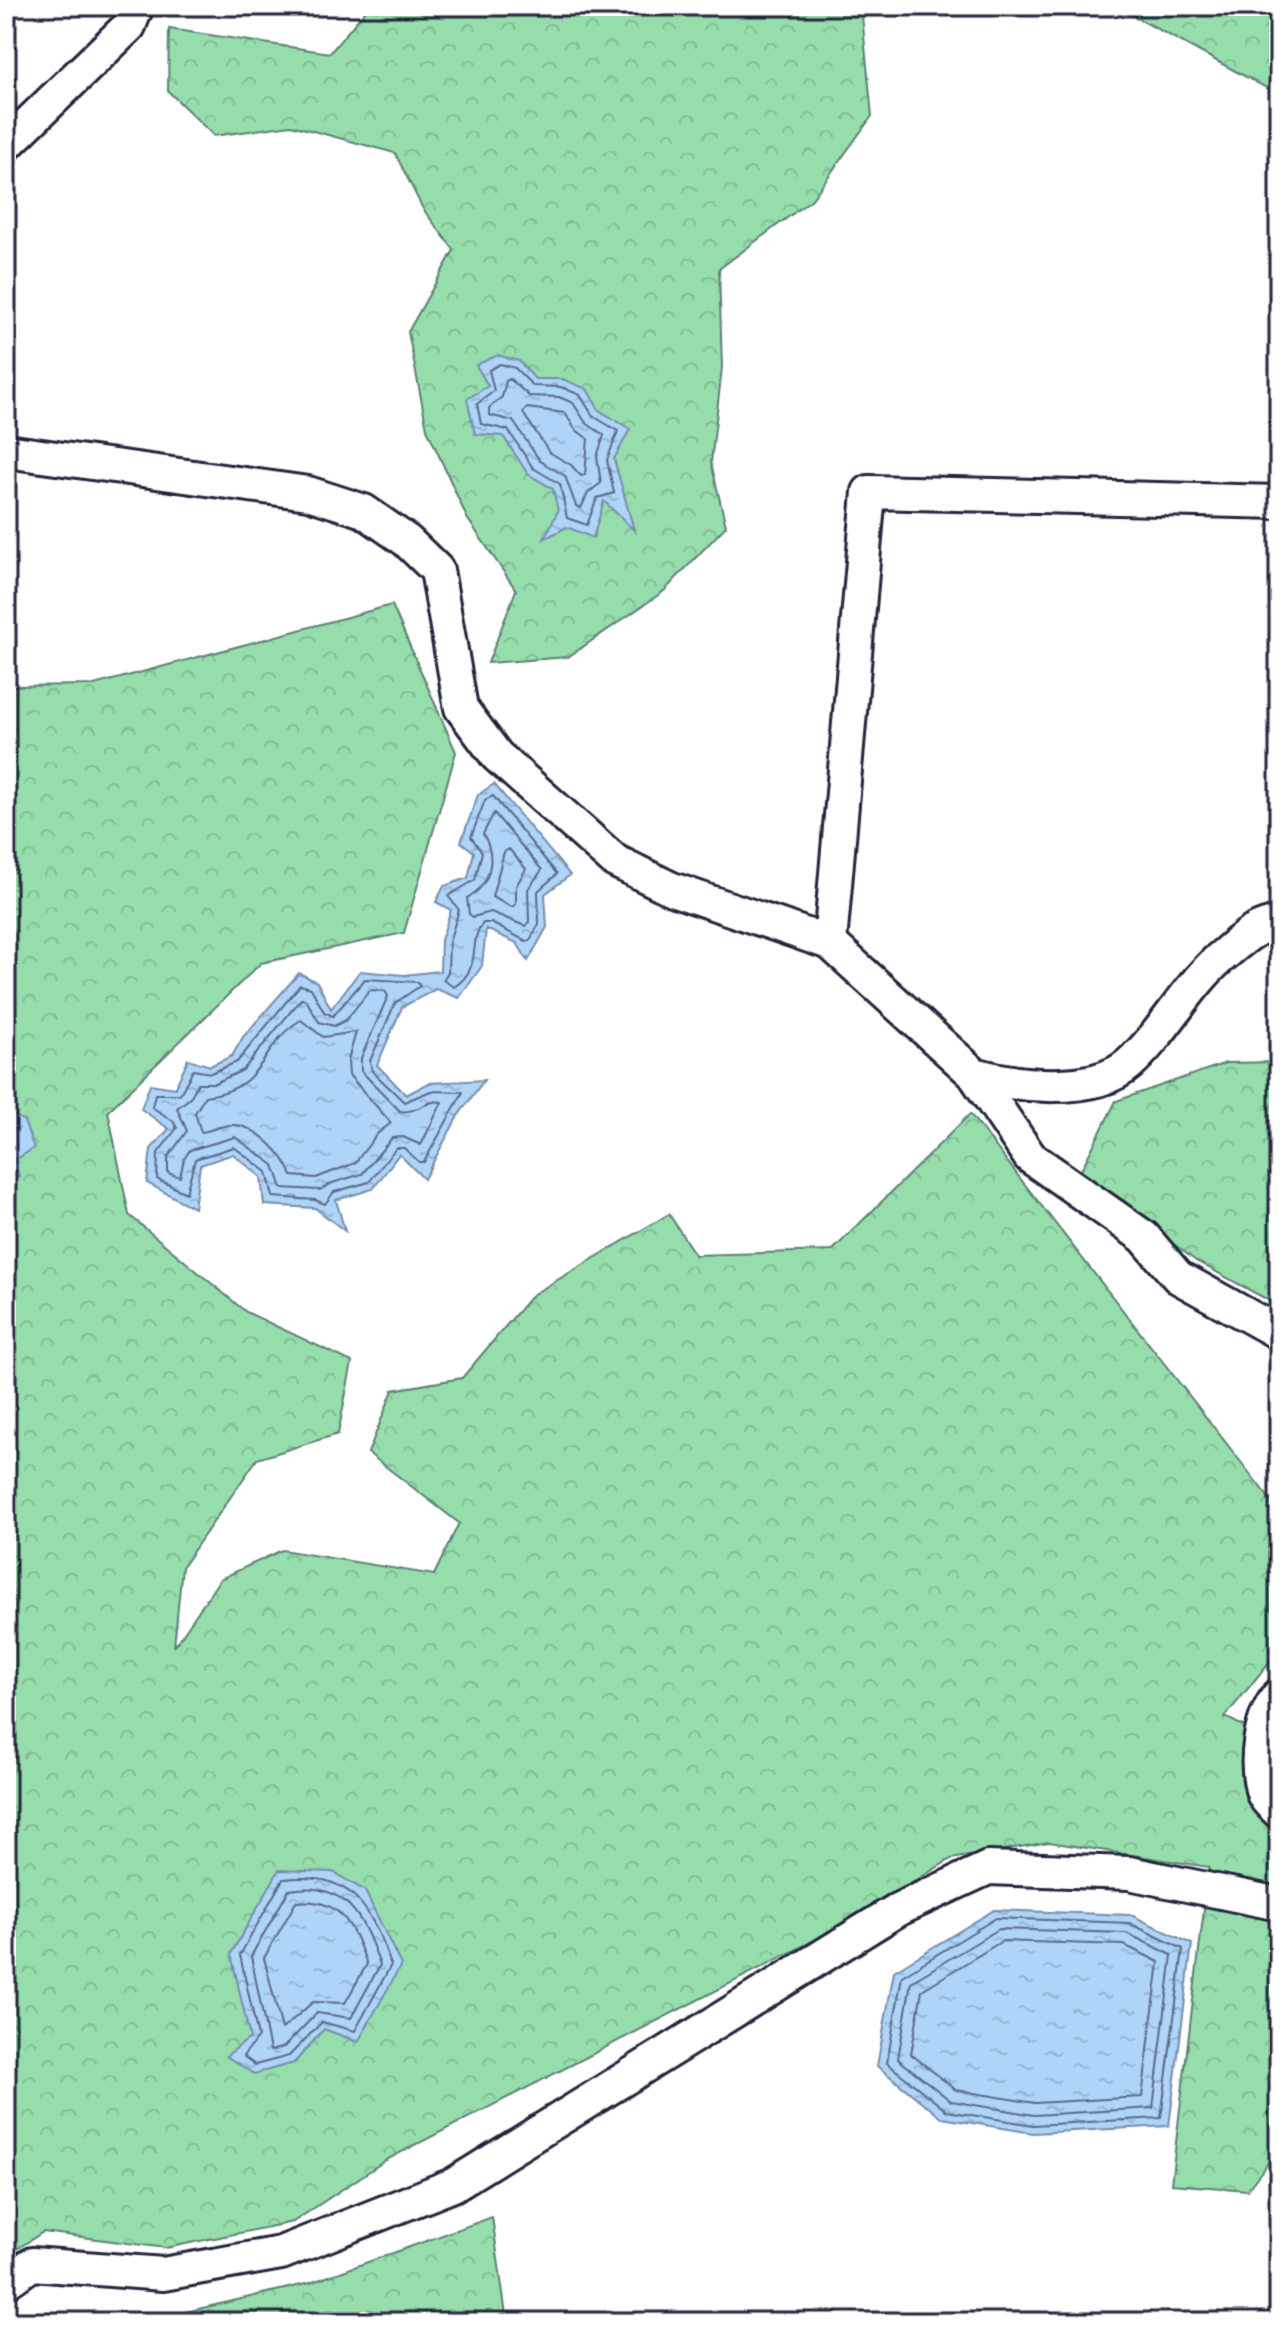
<svg xmlns="http://www.w3.org/2000/svg" width="1285" height="2328" viewBox="0 0 1285 2328" font-family="'Indie Flower',sans-serif">
  <style>
    .forest { fill: url(#forest-crowns); stroke: #5c8074; stroke-width: 2 }
    .water { fill: url(#water-ripples); stroke: #768dac; stroke-width: 2 }
    .lines { fill: none; stroke-linecap: round; stroke-linejoin: round }
    .shore { stroke: #5a6987; stroke-width: 2 }
    .street-casing { stroke: #22223b; stroke-width: 38 }
    .street { stroke: #fff; stroke-width: 32 }
  </style>
  <defs>
    <pattern id="forest-crowns" width="20" height="18" patternUnits="userSpaceOnUse" patternTransform="scale(2)"><rect width="20" height="18" fill="#96ddac"/><path d="M2 6a3 3 0 1 1 6 0M12 15a3 3 0 1 1 6 0" fill="none" stroke="#81bd95"/></pattern>
    <pattern id="water-ripples" width="26" height="14" patternUnits="userSpaceOnUse" patternTransform="scale(2)"><rect width="26" height="14" fill="#aed4f8"/><path d="M2 4q2-2 4 0t4 0M15 11q2-2 4 0t4 0" fill="none" stroke="#95b6d6"/></pattern>
  </defs>
  <rect width="100%" height="100%" fill="#fff"/>
  <filter id="ink" filterUnits="userSpaceOnUse"><feTurbulence type="fractalNoise" baseFrequency=".0125" numOctaves="2"/><feDisplacementMap in="SourceGraphic" scale="16" xChannelSelector="R" yChannelSelector="G"/><feConvolveMatrix kernelMatrix="1 2 1 2 8 2 1 2 1" color-interpolation-filters="sRGB"/></filter>
  <g filter="url(#ink)">
    <!-- forest -->
    <path class="forest" d="M369,6H861L872,116L812,199L719,269L722,368L711,463L726,526L664,591L568,657L488,663L516,590L467,518L427,429L408,332L454,250L423,209L395,153L291,125L214,136L168,91L169,29L330,53Z
      M1115,6H1279V93L1274,92Z
      M392,605L456,752L404,933L261,963L108,1111L129,1215L246,1312L352,1362L338,1434L257,1459L182,1567L174,1647L220,1579L282,1550L434,1575L459,1523L368,1453L393,1390L462,1378L532,1295L669,1214L695,1255L832,1251L970,1114L1279,1511V1650L1225,1717L1279,1744V2149L1247,2190L1171,2184L1209,1867L1049,1842L951,1859L840,1927L386,2160L293,2222L166,2248L43,2232L6,2256V686L94,685Z
      M1279,1062V1306L1196,1261L1080,1172L1116,1101L1226,1063Z
      M492,2217L507,2322H157L168,2316L310,2283Z"/>
    <!-- water -->
    <path class="water" d="M498,355L519,361L535,379H562L587,389L599,410L630,429L614,459L634,530L604,501L593,538L567,527L544,539L558,511L553,489L528,474L503,436L475,434L467,399L488,386L476,365Z
      M494,784L570,875L545,894L547,927L528,961L517,943L486,929L482,966L459,998L436,989L402,1007L377,1065L406,1095L429,1083L484,1080L458,1116L424,1179L399,1154L373,1189L336,1200L345,1231L315,1208L264,1205L261,1177L233,1154L200,1165L194,1208L147,1183L151,1149L169,1129L141,1109L150,1084L175,1088L188,1059L210,1066L232,1056L243,1037L299,973L317,982L331,1009L360,971L404,975L440,971L441,940L451,910L436,902L444,886L468,878L474,852L461,842L478,795Z
      M6,1111L24,1121L34,1148L15,1160L19,1177L6,1174Z
      M279,1870L333,1872L365,1891L401,1965L358,2042L324,2029L294,2063L254,2074L226,2056L250,2038L231,1954Z
      M994,1910L1131,1915L1192,1944L1169,2126L1033,2133L942,2118L877,2066L894,1971Z"/>
    <g class="lines">
      <!-- shore -->
      <path class="shore" d="M500,364L515,368L533,386L561,387L580,395L593,416L618,431L607,460L614,493L597,498L587,525L567,518L560,484L533,468L508,430L481,424L477,404L494,391L489,370Z
        M510,379L529,396L559,397L573,403L586,423L604,435L597,457L601,483L588,493L581,508L576,506L565,476L540,461L513,421L489,415V408L502,397L506,381Z
        M527,408L565,413L575,429L588,439L585,475L581,476L571,465L549,452L523,413Z
        M493,796L557,874L538,891L539,924L530,940L526,941L491,923H483C467,941 484,967 454,987L443,980L448,972L449,942L459,910L448,896L475,880L482,852L471,837L485,800Z
        M494,813L542,870L528,889L529,922L525,926L491,912L473,917L469,914L467,898C491,885 497,857 483,834Z
        M509,849L526,869L516,886V904L512,907L492,897L504,852Z
        M365,979L417,982L420,986L395,1003L370,1061L372,1071L404,1102L431,1091L463,1092L424,1162H419L404,1148H396L369,1182L334,1192L325,1204L315,1200L273,1197L267,1172L234,1147L195,1159L186,1193L157,1179L158,1153L177,1128L173,1121L152,1107L155,1094H180L193,1070L211,1073L237,1062L300,985L311,988L324,1012L333,1016Z
        M370,990L385,991L388,996L361,1058V1071L400,1111C416,1114 427,1099 442,1102L421,1145L403,1137L392,1138L362,1174L332,1183L320,1190L282,1188L274,1165L235,1137L190,1150L184,1159L180,1177L168,1173V1157L187,1131L177,1108L190,1098L198,1083H215L243,1070L301,999L306,1000L319,1022L334,1026L346,1020Z
        M301,1020L323,1037L356,1032L348,1060L349,1075L391,1123L377,1134L355,1163L316,1178L292,1176C285,1155 256,1124 232,1125C221,1125 211,1131 201,1132L195,1113L205,1096C267,1090 260,1043 301,1020Z
        M283,1879C352,1871 370,1906 391,1965L355,2031L322,2022L289,2056L255,2065L243,2056L258,2037L240,1955Z
        M289,1890C346,1880 363,1917 380,1965L351,2018L317,2013L284,2047L270,2051L251,1956Z
        M296,1902C342,1897 352,1926 367,1964L345,2003L313,2002L282,2029L264,1958Z
        M996,1918L1129,1923L1183,1949L1161,2118L1033,2125L947,2111L887,2063L902,1976Z
        M999,1929L1126,1933L1172,1955L1153,2108L1034,2115L951,2101L898,2059L911,1982Z
        M1002,1941L1124,1945L1159,1962L1142,2097L1035,2103L956,2090L911,2054L922,1990Z"/>
      <defs>
        <path id="street" d="M6,145L129,26L137,6
          M6,451L308,493L364,511L407,541L437,570L461,708L497,756L615,861L672,889L830,943L974,1074L1030,1157L1144,1237L1178,1277L1279,1333
          M830,943L869,492L1279,502
          M974,1074C1016,1086 1094,1095 1129,1064C1166,1031 1188,983 1227,952C1245,937 1256,926 1279,923
          M1279,1695C1259,1719 1254,1764 1263,1793C1265,1800 1274,1807 1279,1812
          M6,2282L32,2264L163,2274L281,2253L453,2185L897,1910L988,1868L1129,1873L1279,1904"/>
      </defs>
      <!-- street casing -->
      <use href="#street" class="street-casing"/>
      <!-- street -->
      <use href="#street" class="street"/>
    </g>
  </g>
  <!-- margin -->
  <rect width="1285" height="2328" fill="none" stroke="#fff" stroke-width="32"/>
  <rect x="16" y="16" width="1253" height="2296" fill="none" stroke="#22223b" stroke-width="3" filter="url(#ink)"/>
</svg>
